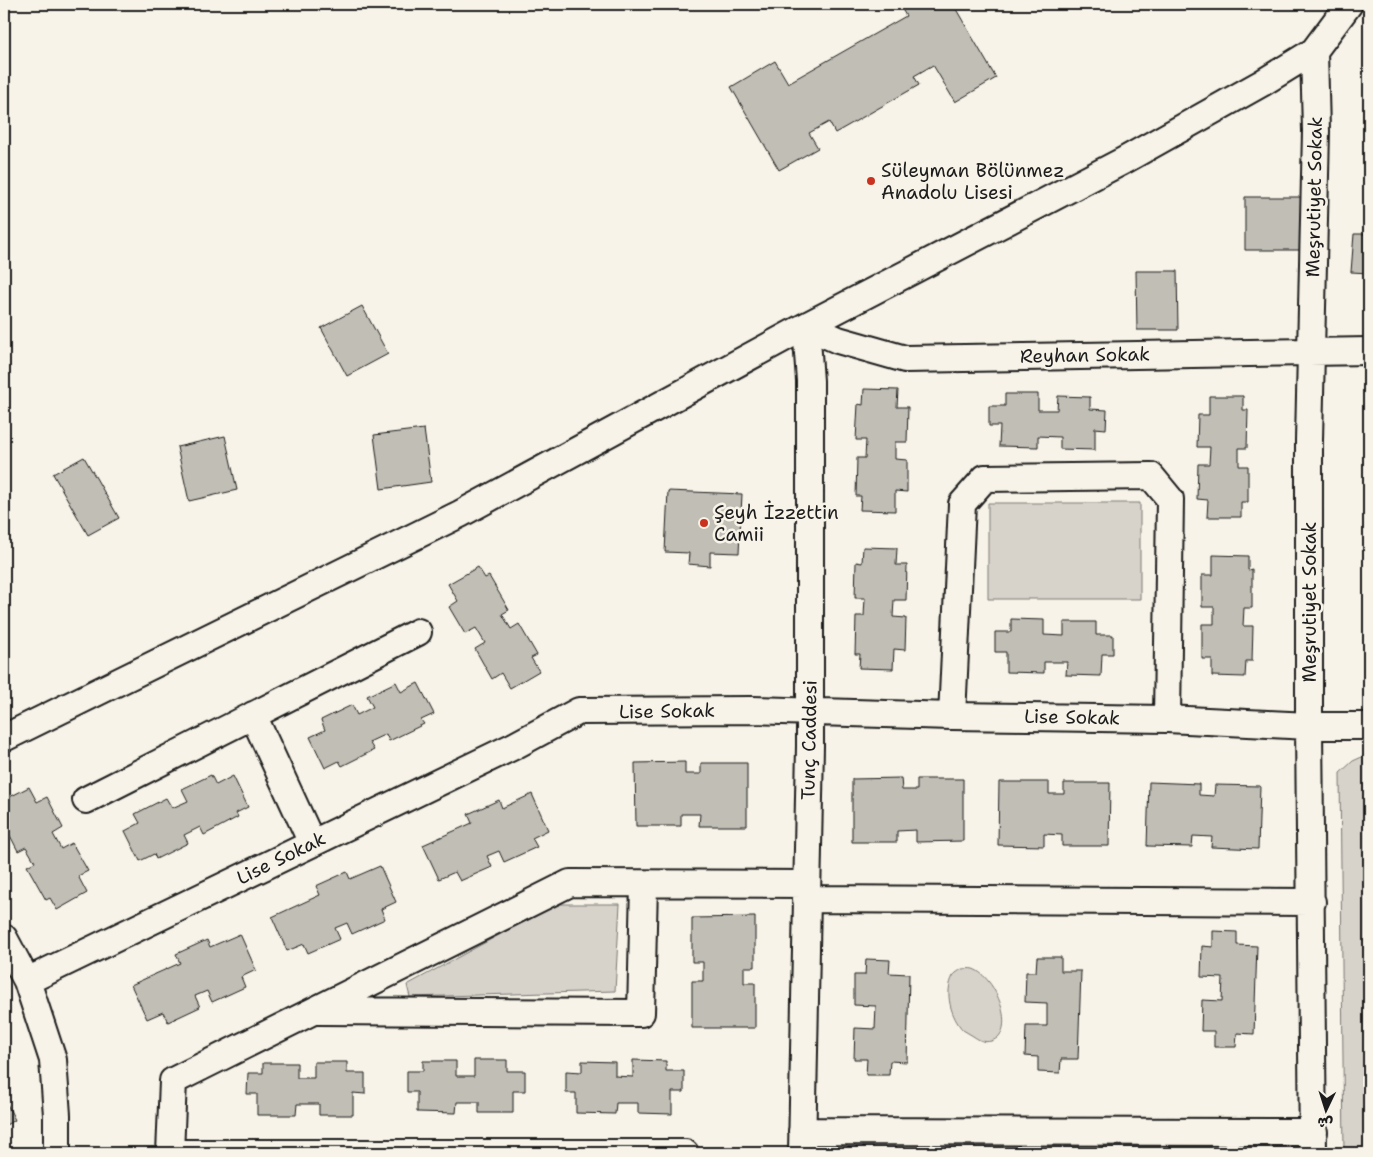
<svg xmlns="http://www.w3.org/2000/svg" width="1373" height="1157" viewBox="0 0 1373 1157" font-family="'Shantell Sans','Playpen Sans Arabic',sans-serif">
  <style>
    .green { fill: #d7d3cb; stroke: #7a7874 }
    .building { fill: #c0beb5; stroke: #1c1c1c }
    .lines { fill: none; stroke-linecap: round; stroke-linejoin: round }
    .minor-casing { stroke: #1c1c1c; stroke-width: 30 }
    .minor { stroke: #f7f3e8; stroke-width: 26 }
    .poi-dot { fill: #c8321e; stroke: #f7f3e8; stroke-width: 2 }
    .labels { text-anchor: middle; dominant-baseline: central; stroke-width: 5; stroke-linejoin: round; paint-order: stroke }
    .poi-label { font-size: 19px; fill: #1c1c1c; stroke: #f7f3e8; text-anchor: start }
    .street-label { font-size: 19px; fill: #1c1c1c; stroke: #f7f3e8 }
  </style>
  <rect width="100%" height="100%" fill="#f7f3e8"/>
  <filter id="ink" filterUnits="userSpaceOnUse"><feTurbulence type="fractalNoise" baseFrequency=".02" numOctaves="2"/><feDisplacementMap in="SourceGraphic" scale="10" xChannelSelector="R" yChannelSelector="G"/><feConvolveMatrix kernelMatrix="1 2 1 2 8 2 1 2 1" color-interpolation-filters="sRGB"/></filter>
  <g filter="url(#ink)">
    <!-- green -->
    <path class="green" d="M988,503H1140V599H988Z
      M1364,756L1369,757V1153H1344L1340,773L1353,761Z
      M556,904H620L615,991L410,997L407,985Z
      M962,969C965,969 970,968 973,969C995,976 1019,1033 991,1041C984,1043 979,1040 973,1036C970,1034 966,1032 963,1030C951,1017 944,993 953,976C955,973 959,971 962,969Z"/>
    <!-- building -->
    <path class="building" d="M899,4H953L996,78L955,102L933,65L914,76L919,85L835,133L829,122L809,133L818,148L779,170L731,87L775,61L788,83L906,16Z
      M1245,197H1303V250H1245Z
      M1354,234H1369V273L1351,272Z
      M1136,271H1177L1178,330H1137Z
      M362,306L388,354L347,376L321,328Z
      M864,389L898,390L897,407H908L907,442H895V459L907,460V492L895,491V511L860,510L861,496H856L857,458H865L866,440H856L858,404L863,405Z
      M1005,394H1038V410H1057L1058,396L1090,397V409L1107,410L1106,429L1095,428V450L1060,449V437L1038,436V447L999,446L1000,426H989V406H1005Z
      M1209,396H1243V410H1248L1247,448H1239V466H1248V502H1241V517H1207L1208,500L1197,499L1198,464H1209L1210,447H1197L1198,415H1209Z
      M424,429L431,482L381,489L374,435Z
      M225,436L237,490L189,501L177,447Z
      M84,457L119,518L88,535L53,474Z
      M668,491L742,494L739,553L710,552V566L688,564L689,553L665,552Z
      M863,547L897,548L896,565H907L906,600H894L893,617L906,618L905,650L894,649L893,669L859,668L860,654H855L856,616H864L865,598H855L856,562L862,563Z
      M1213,555L1248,556V570L1252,569V608H1244L1243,626H1253L1252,661H1246L1245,677L1212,676V659H1202V624H1214V607H1202V575H1213Z
      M478,567L485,578L489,576L509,610L502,614L511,629L519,624L537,655L531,658L539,671L510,688L501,673L492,679L475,649L485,643L476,628L465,634L449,607L458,601L448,584Z
      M1011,619L1044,620V635L1064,636V622H1096V635H1113V654H1102L1101,676L1066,675L1067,662H1044V673L1006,672V652H995V632H1011Z
      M396,682L401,692L418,683L434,714L421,720L424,724L389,741L386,734L369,742L374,750L342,766L339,761L325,768L310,737L325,730L321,720L352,705L357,715L373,707L367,696Z
      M685,762V774H701V763H747V826H699L700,814H681V826H636L635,763Z
      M211,775L216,785L233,776L248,807L236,813L238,817L204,835L200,827L184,835L188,843L156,859L154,854L140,861L125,831L140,823L135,814L166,798L172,808L188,801L182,789Z
      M901,778L902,790H917V779H963V841L916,842V830L897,831V842H852V779Z
      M999,782H1049V794H1064V783H1110L1109,846H1062V835L1044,834V846L998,845Z
      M1149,782L1199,784V795L1214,796L1215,785L1260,786L1258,849L1211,847L1212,837L1193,836L1192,847L1147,846Z
      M29,787L37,802L47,797L63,828L53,834L61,849L72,843L88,871L78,876L87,893L57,910L50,898L46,900L27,866L35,862L26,847L18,851L4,824V818L7,817L4,811V800Z
      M532,794L548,830L532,838L537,847L504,862L499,851L487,856L492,867L460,881L455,872L439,879L423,845L472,823L468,814L499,800L502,808Z
      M380,866L396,902L381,909L385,919L352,934L347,923L335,928L340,939L308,953L304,944L287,951L272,917L320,895L316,886L347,872L350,879Z
      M755,917V967H744V983H755V1028H692V981H703V962H692V918Z
      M1213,931L1237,932V945L1257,946L1254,1034L1237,1033L1236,1047H1214V1031H1201L1202,1000L1222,1001L1223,978L1201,977L1202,946L1213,947Z
      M240,934L256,970L241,977L245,987L212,1002L207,991L195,996L200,1007L168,1022L163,1012L147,1019L131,985L180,963L176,954L207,940L210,947Z
      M1037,957H1061V971H1081L1078,1059H1061L1060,1073L1038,1072V1057L1025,1056L1026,1026H1047V1003L1025,1002L1026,972H1036Z
      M866,959L890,960L889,973L909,974L907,1062L890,1061L889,1075H866L867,1059H854L855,1028L875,1029L876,1006L854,1005V975H865Z
      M474,1060H507V1071H525V1091H513V1113H479V1102H457L456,1113L417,1112V1092H407V1071H423V1061H456V1076H474Z
      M633,1060L666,1061V1071H684V1092H672V1114L638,1113V1103H616L615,1114L576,1113V1093H566V1071L582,1072V1061L615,1062V1076L633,1077Z
      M314,1062H347V1073H365V1094L353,1093V1115H319V1104H297L296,1115H257V1094H247L248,1073H263V1063H297V1078H314Z
      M4,1098L15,1120L4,1126Z"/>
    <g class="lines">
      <defs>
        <path id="minor" d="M253,715L312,843
          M952,716L962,504L985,478L1151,476L1170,499L1167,719
          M4,738L460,514L806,326L1123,161L1262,83L1314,51L1349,4
          M86,800L418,632
          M806,899L1312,902
          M4,938L27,981L53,1060L57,1115V1153
          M27,981L514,746L579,711L752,710L952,716L1167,719L1309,726H1369
          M319,1011L641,1013L644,884
          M802,1131L1314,1132
          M685,1153H170L173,1081L570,883L806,884
          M802,1153L810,746V381L806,326L838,340L905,359L1369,351
          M1313,1153L1309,726V440L1316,131L1314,51"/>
      </defs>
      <!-- minor casing -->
      <use href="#minor" class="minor-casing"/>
      <!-- minor -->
      <use href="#minor" class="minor"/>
    </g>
  </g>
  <!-- markers -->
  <g class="poi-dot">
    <circle cx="871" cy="181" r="5"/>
    <circle cx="704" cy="523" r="5"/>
  </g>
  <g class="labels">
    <!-- poi labels -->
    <g class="poi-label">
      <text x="881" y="170">Süleyman Bölünmez<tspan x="881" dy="22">Anadolu Lisesi</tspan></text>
      <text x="714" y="512">Şeyh İzzettin<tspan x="714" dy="22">Camii</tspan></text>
    </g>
    <!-- street labels -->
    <g class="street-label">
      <text transform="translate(1314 197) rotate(-89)">Meşrutiyet Sokak</text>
      <text transform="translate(1085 355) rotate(-1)">Reyhan Sokak</text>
      <text transform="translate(1309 602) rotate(-90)">Meşrutiyet Sokak</text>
      <text transform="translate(667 711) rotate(-1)">Lise Sokak</text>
      <text transform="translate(1072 717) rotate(1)">Lise Sokak</text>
      <text transform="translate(809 740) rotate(-89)">Tunç Caddesi</text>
      <text transform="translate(281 858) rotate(-26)">Lise Sokak</text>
    </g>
  </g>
  <!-- margin -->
  <rect width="1373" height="1157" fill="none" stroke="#f7f3e8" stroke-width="20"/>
  <rect x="10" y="10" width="1353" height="1137" fill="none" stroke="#1c1c1c" stroke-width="2" filter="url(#ink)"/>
  <!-- north arrow -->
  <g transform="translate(1326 1110) rotate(184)" stroke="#f7f3e8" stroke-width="4" paint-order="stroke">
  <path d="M0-4L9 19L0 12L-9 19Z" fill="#1c1c1c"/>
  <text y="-8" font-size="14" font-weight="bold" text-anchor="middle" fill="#1c1c1c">ش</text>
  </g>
</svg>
